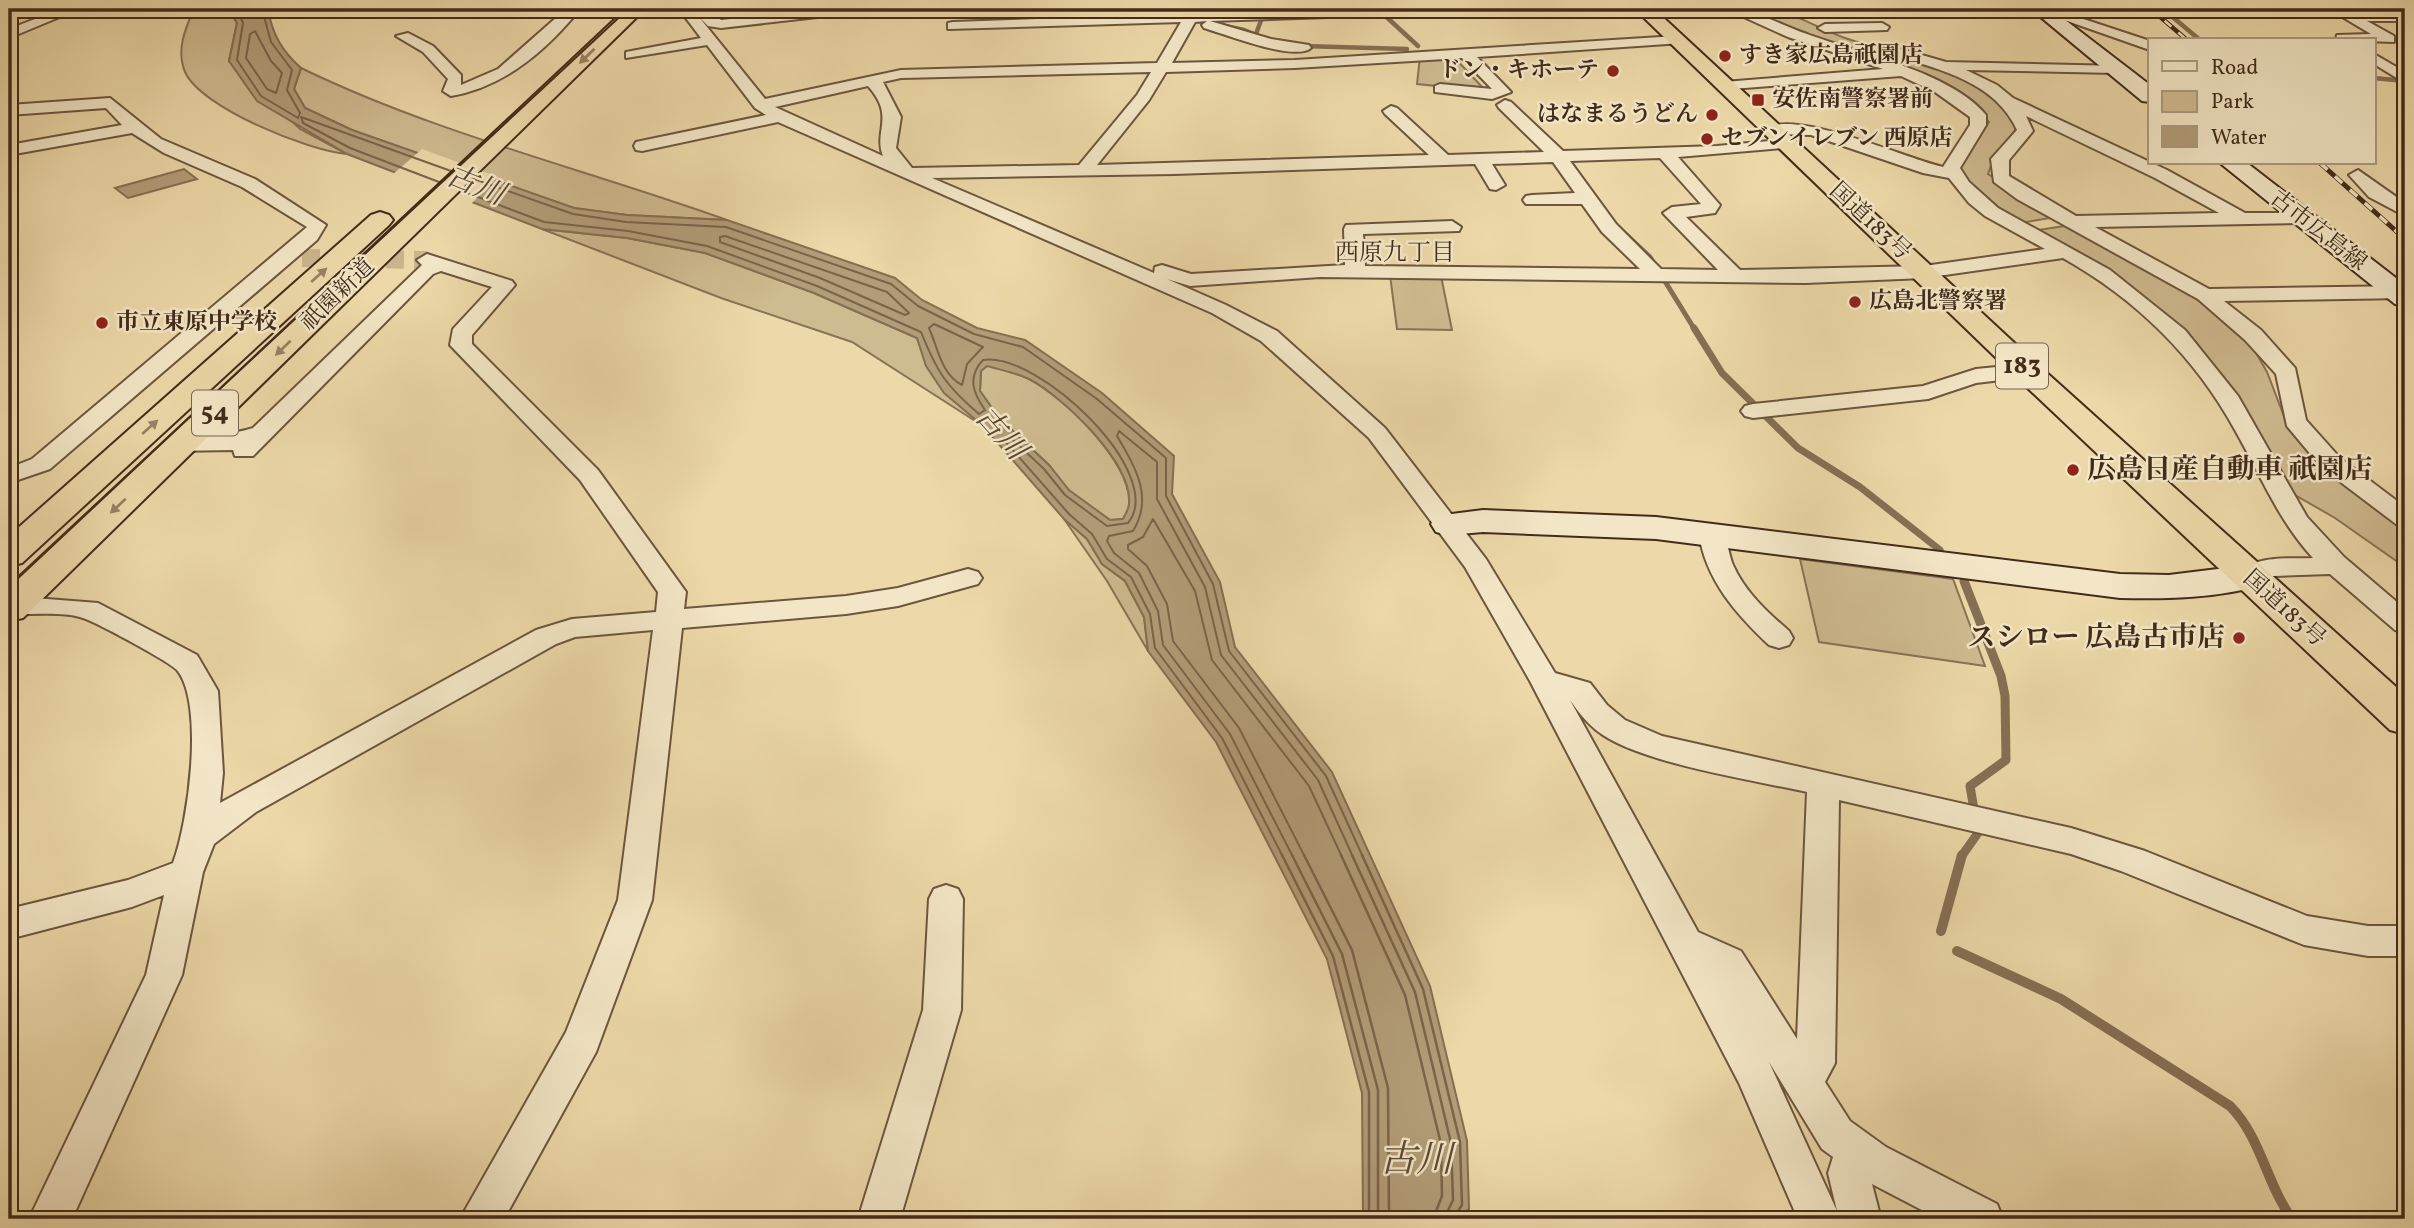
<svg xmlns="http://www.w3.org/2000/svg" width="2414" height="1228" viewBox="0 0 2414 1228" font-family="Vollkorn,'Noto Serif JP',serif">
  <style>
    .green { fill: #cfbb90; stroke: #887356; stroke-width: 2 }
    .water { fill: #b29d78; stroke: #856f53; stroke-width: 2; fill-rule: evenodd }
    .pier { fill: #ecd8a8 }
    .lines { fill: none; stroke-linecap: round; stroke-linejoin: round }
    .shore-far1 { stroke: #7a644a; stroke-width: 2 }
    .shore { stroke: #7a644a; stroke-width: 2.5 }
    .stream-far4 { stroke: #856f53; stroke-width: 4.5 }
    .stream-far3 { stroke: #856f53; stroke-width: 5 }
    .stream-far2 { stroke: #856f53; stroke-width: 7 }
    .stream-far1 { stroke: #856f53; stroke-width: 9 }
    .stream { stroke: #856f53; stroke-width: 10 }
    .street-tunnel { stroke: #cab58c; stroke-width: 18; stroke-dasharray: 18 10; stroke-linecap: butt }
    .street-casing { stroke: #6c563e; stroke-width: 4 }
    .secondary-casing { stroke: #422b1b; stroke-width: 4 }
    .highway-casing { stroke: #422b1b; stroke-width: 4 }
    .street { fill: #f3e6c6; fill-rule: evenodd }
    .secondary { fill: #f3e6c6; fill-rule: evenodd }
    .highway { fill: #ecd8a8; fill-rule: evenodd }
    .tram { stroke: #422b1b; stroke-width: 2 }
    .rail-far1-casing { stroke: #422b1b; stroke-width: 4.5 }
    .rail-casing { stroke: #422b1b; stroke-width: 5 }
    .rail-far1 { stroke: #f3e6c6; stroke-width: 2.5; stroke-dasharray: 9; stroke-linecap: butt }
    .rail { stroke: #f3e6c6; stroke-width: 3.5; stroke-dasharray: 10; stroke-linecap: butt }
    .oneway { fill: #978262 }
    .poi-dot { fill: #8f2418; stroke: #f3e6c6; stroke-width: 2.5 }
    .labels { text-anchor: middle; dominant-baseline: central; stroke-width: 5; stroke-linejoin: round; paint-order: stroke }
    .far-poi-label { font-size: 23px; font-weight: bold; fill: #422b1b; stroke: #f3e6c6; text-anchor: start }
    .far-street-label { font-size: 23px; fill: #422b1b; stroke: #f3e6c6 }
    .far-neighbourhood-label { font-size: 24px; fill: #422b1b; stroke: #f3e6c6 }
    .shield { fill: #f3e6c6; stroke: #77634e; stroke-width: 2 }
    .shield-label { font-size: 26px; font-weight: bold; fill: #422b1b }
    .poi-label { font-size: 28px; font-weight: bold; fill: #422b1b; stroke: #f3e6c6; text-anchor: start }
    .water-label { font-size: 30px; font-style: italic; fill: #5e4832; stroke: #f3e6c6 }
    .near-water-label { font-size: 37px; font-style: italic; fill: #5e4832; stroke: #f3e6c6 }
  </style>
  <rect width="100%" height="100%" fill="#ecd8a8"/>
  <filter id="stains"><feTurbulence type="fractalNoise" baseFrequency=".00286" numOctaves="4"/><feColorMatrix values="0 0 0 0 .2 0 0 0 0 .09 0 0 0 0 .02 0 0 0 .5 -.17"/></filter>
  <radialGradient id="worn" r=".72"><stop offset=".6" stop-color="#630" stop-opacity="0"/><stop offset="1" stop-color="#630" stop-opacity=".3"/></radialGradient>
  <!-- green -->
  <path class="green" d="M194,9H229L237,23L229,61L300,129L347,154C309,151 201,108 185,72C176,50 185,29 194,9Z
    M1740,9C1751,9 1763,7 1773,9C1796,14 1824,31 1848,39C1907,58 1980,69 2018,123C2012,143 1994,153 1988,174L2056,217L2020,223L1977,199L1963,182L1960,167L1989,122L1974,104Z
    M1451,54L1486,91L1417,84L1420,57Z
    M301,68C437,134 585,169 727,220L627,215L574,208L352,130L305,108L294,89Z
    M2071,225L2201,299L2247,337L2267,372L2287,424L2381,512L2405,527V567L2335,518L2288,491L2254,423L2196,342L2105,270L2038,230Z
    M542,229L627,238L705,253L814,293L917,338C931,382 949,397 983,426L852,342L721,298Z
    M1390,275L1441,276L1452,330L1397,329Z
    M988,365C1001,370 1017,373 1029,379C1063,396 1133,463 1129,504C1129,509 1125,515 1123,519L1110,520L1068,490L1049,465L1000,419L980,391L981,371Z
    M1064,519L1087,539L1102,564L1125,581L1144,617L1148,651L1107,581Z
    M1800,559L1953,579L1985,666L1819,642Z"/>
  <!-- water -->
  <path class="water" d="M229,9H268C272,34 282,51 301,68L294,89L305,108L352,130L574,208L627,215L727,220L895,278L922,300L977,328L1025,340L1102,393L1174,456L1172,494L1220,582L1235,647L1332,772L1430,986L1467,1141L1469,1209L1456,1219H1363L1362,1093L1327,959L1216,742L1148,651L1144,617L1125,581L1102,564L1087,539L1064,519L983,426L944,393L926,366L917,338L814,293L705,253L627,238L542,229L347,154L257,101L229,61L237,23ZM987,366C1001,370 1017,373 1029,379C1062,396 1133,463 1129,504C1129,509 1125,515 1123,519L1110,520L1069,490L1049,465L1000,419L980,391L981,371Z
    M184,169L197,179L128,198L115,188Z"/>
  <!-- pier -->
  <path class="pier" d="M422,149L498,177L470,205L392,175Z"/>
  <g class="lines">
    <!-- shore-far1 -->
    <path class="shore-far1" d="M237,9L243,23L237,60L261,96L298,118L300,113L287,90L292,70L271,42L262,9
      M255,31L271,61L282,73L276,93L267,89L246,58L250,34Z
      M474,179L573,214L626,222L726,227L891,284L918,306L974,334L1023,347L1097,399L1166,458V496L1213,584L1229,651L1326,776L1363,857
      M439,182L350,148L303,123L301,117L451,171
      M462,191L544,222L628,231L707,246L817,286L921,332C937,372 946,386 979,414L985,410C973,393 967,377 983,360C1038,351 1168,474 1128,523L1107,526L1065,495L1044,469L1010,437L1004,440L1069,514L1092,534L1107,559L1131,577L1150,614L1155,648L1222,738L1283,857
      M725,236L887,292L909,313L905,315L820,278L720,242V237Z
      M934,324L983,347L967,364L962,385C941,374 938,348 929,328Z
      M1293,857L1230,734L1163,645L1158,611L1139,573L1114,553L1107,541L1109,536L1133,531C1154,497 1135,467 1117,436L1119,431L1157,462V499L1205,587L1221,655L1318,780L1353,857
      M1305,857L1239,728L1173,641L1167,604L1147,566L1128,549V545L1143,537L1153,519L1195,591L1212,660L1309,786L1342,857"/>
    <!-- shore -->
    <path class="shore" d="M1282,855L1333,956L1369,1092V1219
      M1292,855L1342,954L1378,1090V1219
      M1304,855L1352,950L1388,1088L1389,1219
      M1341,855L1405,995L1441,1144L1442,1196L1433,1219
      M1352,855L1415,992L1451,1143L1453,1200L1444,1219
      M1362,855L1423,989L1460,1142L1462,1205L1453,1219"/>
    <!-- stream-far4 -->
    <path class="stream-far4" d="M2163,9L2200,40
      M1381,12L1418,46
      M1196,20L1244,30L1266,39
      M1256,34L1263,15
      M1302,46L1407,49
      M2374,78L2405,81"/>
    <!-- stream-far3 -->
    <path class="stream-far3" d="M1618,227L1650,257L1695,330"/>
    <!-- stream-far2 -->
    <path class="stream-far2" d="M1694,328L1722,373L1798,448L1860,487L1940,550"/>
    <!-- stream-far1 -->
    <path class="stream-far1" d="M1961,857L1978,833L1970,786L2006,760L2005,696L2001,676L1964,581"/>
    <!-- stream -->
    <path class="stream" d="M1941,931L1962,855
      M1957,951L2061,999L2230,1106C2261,1137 2266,1183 2292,1219"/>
    <!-- street-tunnel -->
    <path class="street-tunnel" d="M302,258L427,260"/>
    <defs>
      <path id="street" d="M61,9H79L9,38V29Z
        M566,9H580C546,51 504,87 451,96L443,91L448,79L423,52L396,36L408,33L433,46L461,75V85L498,69Z
        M679,9L709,10L721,20L819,9H860L853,13L721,28L708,26L699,17L765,99L901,70L1157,63L1181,22L948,29V23L953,22L1178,14L1175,9H1189L1191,14L1452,9L1445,13L1210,21L1271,39L1309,45L1311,48C1295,62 1225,34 1204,28L1202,25L1207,21L1195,22L1172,63L1295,60L1677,36L1684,40L1682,43L1477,57L1511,92L1492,99L1435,92V86L1440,84L1492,89L1462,58L1295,68L1166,72L1149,100L1097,165L1429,155L1385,114L1383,111L1391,106L1397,108L1448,155L1544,152L1499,108L1497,105L1505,100L1511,102L1563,151L1717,146L1790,139L1792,143L1784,148L1678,157L1720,205L1715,213L1686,217L1740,270L1924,266L2045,249L1985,216L1969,203L1949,178L1923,173L1811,135L1765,134L1763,131C1788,105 1909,160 1943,167L1970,125V117L1935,92L1901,76L1719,90V84L1724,82L1883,69L1788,37L1726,9C1755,9 1780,25 1807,34C1858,53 1951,72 1986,115V125L1960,168L1969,182L1998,208L2110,270L2185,330L2238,396L2307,517L2344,557L2405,609V632L2395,630L2330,574L2274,576L2250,586L2240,583L2236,577C2251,554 2290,559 2313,558C2278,520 2260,474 2235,430C2195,357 2136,299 2063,258L1924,278L1806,283L1320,277L1190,286L1167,279L1226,305L1277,331L1385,428L1486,559L1555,673L1590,683L1607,705L1625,720L1662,736L2071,828L2145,851L2307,916L2368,926H2405V956H2368L2304,945L2121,871L2071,854L1839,800L1835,1063L1825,1082L1850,1121L1886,1147L1997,1204L2003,1219H1939L1872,1184L1881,1219H1798L1739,1083L1530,681L1465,567L1369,438L1261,341L1212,313L778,122L642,151L636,150L634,146L636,142L766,115L755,108L707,45L626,58V52L701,38ZM1151,72L1137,95L1079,165L912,168L896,148L901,117L883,82L901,78ZM868,86C896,117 873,131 883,156L775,107ZM1660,158L1701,204L1672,207L1663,213L1718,270L1661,269L1616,224L1570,161ZM1553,162L1575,193L1532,195L1526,196L1523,200L1526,204H1582L1602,232L1640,269L1365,266L1363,234L1459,231L1461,227L1452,221L1346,225L1344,229L1345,265L1191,274L1162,265L1155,267L1154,273L932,178L1174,174L1475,164L1490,189L1496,190L1505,185L1492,164ZM1570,700C1579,713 1589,726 1603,735C1647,764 1753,780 1807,792L1797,1039L1741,951L1698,932ZM1769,1062L1822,1149L1833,1157L1828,1173L1837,1211Z
        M2033,9H2053L2150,41V50Z
        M2329,9H2345L2353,13H2405V21H2367L2394,36V42L2336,40L2337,35L2371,34Z
        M1882,23L1889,27L1887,30L1825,32L1818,28L1825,24Z
        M1901,49L1946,62L2121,66L2123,69L2116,73L1966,70L1997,85L2013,98L2167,170L2245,213H2307L2309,217L2307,221L2300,223L2095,227L2209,289L2405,286V298L2224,301L2261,330L2295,368L2306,420L2340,458L2405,507V527L2396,524L2322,468L2287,426L2276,374L2245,340L2198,299L2017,199L1994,182L1991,159L2017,130C1996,83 1942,70 1896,56L1894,53ZM2026,116L2155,178L2219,213L2076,216L2009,176V160L2033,131Z
        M2374,54L2405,72V83L2374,64Z
        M110,98L161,139L255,179L326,225L317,240L50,469L9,483V468L32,459L307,227L242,187L164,153L132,133L9,155V145L122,125L106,108L9,115V105Z
        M2358,170L2405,203V216L2369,197L2349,175Z
        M427,254L512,281L515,285L472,335V344L598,470L686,592L684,609L846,596L898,588L968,569L978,572L982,578L978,584L898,606L846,614L682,628L652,900L596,1052L504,1219H460L566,1032L618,900L653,630L575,637L556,644L256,812L214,844L203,872L182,975L72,1219H29L146,975L164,895L132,907L9,939V909L128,880L173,863C188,824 205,704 177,670C170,662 96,622 83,618C62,611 31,615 9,614V596L98,603L197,655L218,691L223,773L220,803L536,630L572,619L656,612L658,592L580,480L450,345L453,329L492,287L441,271L433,274L253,456H235L233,450L174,451L170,446L174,441C200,434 227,437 253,428L422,265L417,260Z
        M2027,364L2038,371L2035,376L1976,383L1928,399L1753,418L1745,416L1741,411L1745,406L1753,404L1923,386L1976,369Z
        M1712,526L1721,528C1728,539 1728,553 1733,565C1745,592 1767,612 1789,631L1793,638L1789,645L1779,648L1769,645C1736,614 1706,580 1699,534L1703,528Z
        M946,885L958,889L963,899L961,1010L900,1219H858L923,1010L929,899L934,889Z"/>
      <path id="secondary" d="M2031,9H2051L2150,85V102L2142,101Z
        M2220,163H2247L2405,285V306L2395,304Z
        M1483,510L1656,517L2120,574L2169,575L2250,565L2263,569L2269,577L2263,585C2217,598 2168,599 2120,598L1656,539L1483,532L1449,535L1436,532L1431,524L1436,516Z"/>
      <path id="highway" d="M626,9H645L23,618L9,621V588Z
        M1635,9H1654L2038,365L2405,695V734L2390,730L2016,377Z
        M380,212L389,215L393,220L389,225L22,563L9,566V536L371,215Z"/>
    </defs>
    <!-- street casing -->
    <use href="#street" class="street-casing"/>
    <!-- secondary casing -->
    <use href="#secondary" class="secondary-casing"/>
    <!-- highway casing -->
    <use href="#highway" class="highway-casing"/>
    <!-- street -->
    <use href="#street" class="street"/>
    <!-- secondary -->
    <use href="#secondary" class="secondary"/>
    <!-- highway -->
    <use href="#highway" class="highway"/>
    <!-- tram -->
    <path class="tram" d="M9,585L628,9"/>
    <defs>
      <path id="rail-far1" d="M2151,9L2187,40"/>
      <path id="rail" d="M2320,163L2405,239"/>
    </defs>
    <!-- rail-far1 casing -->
    <use href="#rail-far1" class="rail-far1-casing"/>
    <!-- rail casing -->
    <use href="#rail" class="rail-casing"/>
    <!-- rail-far1 -->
    <use href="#rail-far1" class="rail-far1"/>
    <!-- rail -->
    <use href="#rail" class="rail"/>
  </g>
  <!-- one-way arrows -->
  <defs><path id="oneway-solid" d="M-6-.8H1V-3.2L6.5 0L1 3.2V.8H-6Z" transform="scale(1.75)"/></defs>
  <g class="oneway">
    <use href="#oneway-solid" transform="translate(587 56) rotate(136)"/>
    <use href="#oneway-solid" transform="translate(319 275) rotate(-42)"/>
    <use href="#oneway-solid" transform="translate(283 348) rotate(136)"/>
    <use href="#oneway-solid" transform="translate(150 427) rotate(-42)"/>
    <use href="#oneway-solid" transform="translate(118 506) rotate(137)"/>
  </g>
  <!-- markers -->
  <g class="poi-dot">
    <circle cx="1725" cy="56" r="7"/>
    <circle cx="1613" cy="71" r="7"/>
    <rect x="1751" y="93" width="14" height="14" rx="3.5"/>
    <circle cx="1712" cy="115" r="7"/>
    <circle cx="1707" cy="139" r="7"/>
    <circle cx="1855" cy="302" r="7"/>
    <circle cx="102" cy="323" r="7"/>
    <circle cx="2073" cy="470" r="7"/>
    <circle cx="2239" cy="638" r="7"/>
  </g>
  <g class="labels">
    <!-- far-poi labels -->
    <g class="far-poi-label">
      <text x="1739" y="56">すき家広島祇園店</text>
      <text x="1599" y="71" text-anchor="end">ドン・キホーテ</text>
      <text x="1772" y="100">安佐南警察署前</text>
      <text x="1698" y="115" text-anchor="end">はなまるうどん</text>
      <text x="1721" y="139">セブンイレブン 西原店</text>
      <text x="1869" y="302">広島北警察署</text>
      <text x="116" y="323">市立東原中学校</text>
    </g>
    <!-- far-street labels -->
    <g class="far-street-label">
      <text transform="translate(1870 222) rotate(43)">国道183号</text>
      <text transform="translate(2318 231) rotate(38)">古市広島線</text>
      <text transform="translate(338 295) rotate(-44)">祇園新道</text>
      <text transform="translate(2284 609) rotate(42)">国道183号</text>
    </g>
    <!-- far-neighbourhood labels -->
    <g class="far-neighbourhood-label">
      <text x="1395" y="254">西原九丁目</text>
    </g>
    <!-- shield labels -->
    <g class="shield">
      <rect x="1996" y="343.5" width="52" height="45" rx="5"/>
      <rect x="192" y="390.5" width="46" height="45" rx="5"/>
    </g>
    <g class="shield-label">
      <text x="2022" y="366">183</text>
      <text x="215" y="413">54</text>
    </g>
    <!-- poi labels -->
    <g class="poi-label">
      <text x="2087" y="470">広島日産自動車 祇園店</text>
      <text x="2225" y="638" text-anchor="end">スシロー 広島古市店</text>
    </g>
    <!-- water labels -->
    <g class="water-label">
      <text transform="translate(475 186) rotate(22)">古川</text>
      <text transform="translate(1000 434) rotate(48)">古川</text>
    </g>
    <!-- near-water labels -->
    <g class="near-water-label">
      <text x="1416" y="1161">古川</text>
    </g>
  </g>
  <!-- margin -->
  <rect width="2414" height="1228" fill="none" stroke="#ecd8a8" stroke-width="35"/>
  <rect x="10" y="10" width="2393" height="1207" fill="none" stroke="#422b1b" stroke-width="3.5"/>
  <rect x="18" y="18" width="2379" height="1193" fill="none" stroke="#422b1b" stroke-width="2"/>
  <!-- legend -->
  <rect x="2148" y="38" width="228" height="126" fill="#f3e6c6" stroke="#ac9b82" stroke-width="2"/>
  <rect x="2162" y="61" width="35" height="10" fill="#f3e6c6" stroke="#ac9b82" stroke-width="2"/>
  <text x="2211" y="74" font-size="21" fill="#422b1b">Road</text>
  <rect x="2162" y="91" width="35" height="21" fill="#cfbb90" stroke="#ac9b82" stroke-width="2"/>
  <text x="2211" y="108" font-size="21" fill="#422b1b">Park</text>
  <rect x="2162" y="126" width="35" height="21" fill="#b29d78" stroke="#ac9b82" stroke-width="2"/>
  <text x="2211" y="144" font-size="21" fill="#422b1b">Water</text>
  <rect width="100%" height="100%" filter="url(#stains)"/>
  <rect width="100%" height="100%" fill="url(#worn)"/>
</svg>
